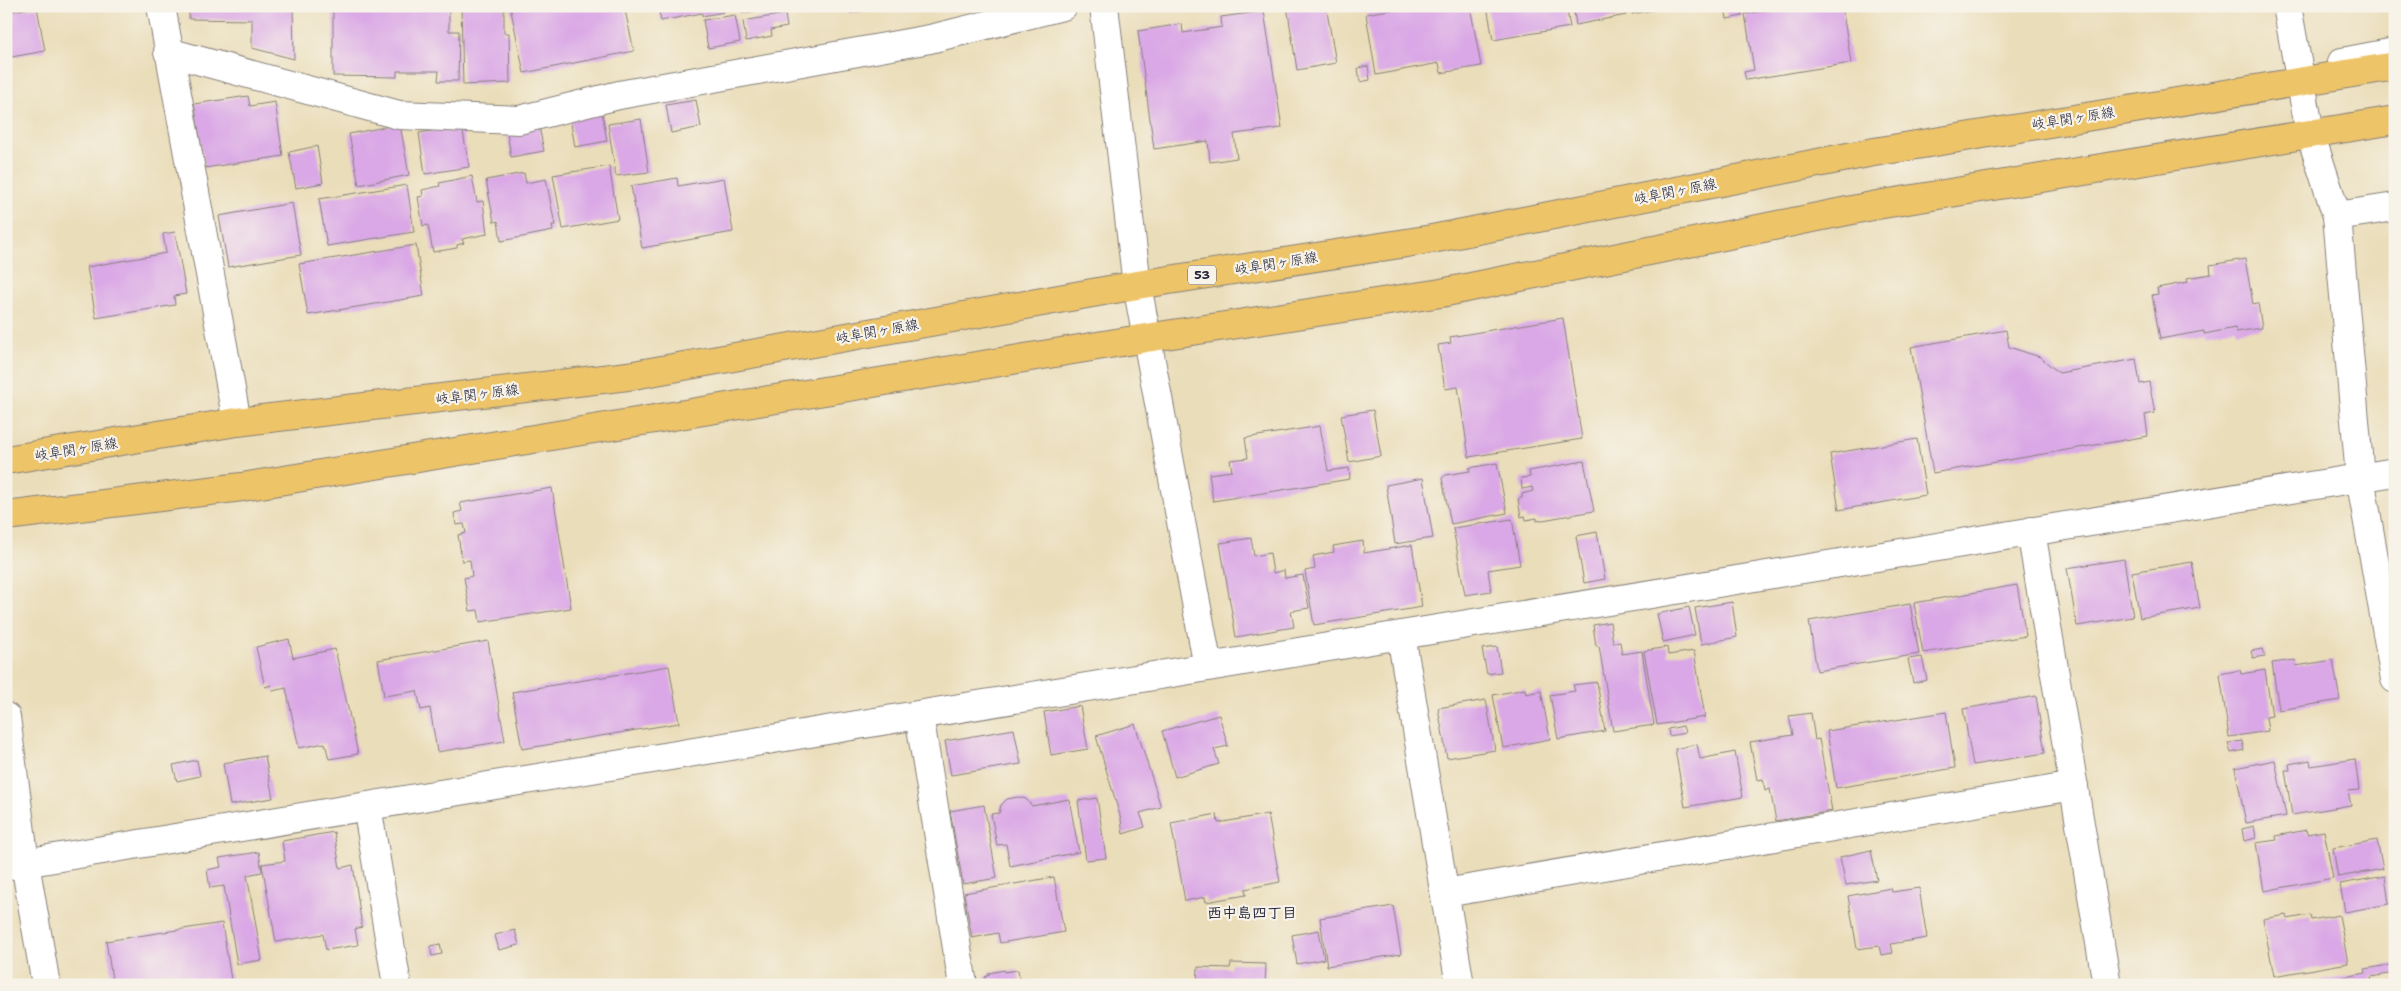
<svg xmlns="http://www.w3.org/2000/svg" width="2401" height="991" viewBox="0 0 2401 991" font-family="'Shantell Sans','Klee One',sans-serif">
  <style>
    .building { fill: #daa8e6 }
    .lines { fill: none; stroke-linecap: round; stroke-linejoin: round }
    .minor-casing { stroke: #86807a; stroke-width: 30 }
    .tertiary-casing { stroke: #86807a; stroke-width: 30 }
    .primary-casing { stroke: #86807a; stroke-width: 30 }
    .minor { stroke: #fff; stroke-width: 28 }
    .tertiary { stroke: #fff; stroke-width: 28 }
    .primary { stroke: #eec469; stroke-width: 28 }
    .labels { text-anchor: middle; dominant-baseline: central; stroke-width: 4.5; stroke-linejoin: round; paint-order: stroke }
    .shield { fill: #f7f3e8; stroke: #62616f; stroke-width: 1 }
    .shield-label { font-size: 12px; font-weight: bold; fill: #22223b }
    .street-label { font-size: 14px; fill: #22223b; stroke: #f7f3e8 }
    .neighbourhood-label { font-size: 15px; font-weight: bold; fill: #22223b; stroke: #f7f3e8 }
  </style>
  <rect width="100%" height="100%" fill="#f7f3e8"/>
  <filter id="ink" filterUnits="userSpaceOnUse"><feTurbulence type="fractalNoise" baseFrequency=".02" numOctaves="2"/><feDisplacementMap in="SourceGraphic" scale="10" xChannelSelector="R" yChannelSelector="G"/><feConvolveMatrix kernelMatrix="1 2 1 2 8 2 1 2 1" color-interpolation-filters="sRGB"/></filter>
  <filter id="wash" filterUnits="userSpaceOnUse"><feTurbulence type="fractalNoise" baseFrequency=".0096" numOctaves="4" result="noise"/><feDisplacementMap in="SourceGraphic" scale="20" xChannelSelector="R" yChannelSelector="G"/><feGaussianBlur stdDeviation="1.12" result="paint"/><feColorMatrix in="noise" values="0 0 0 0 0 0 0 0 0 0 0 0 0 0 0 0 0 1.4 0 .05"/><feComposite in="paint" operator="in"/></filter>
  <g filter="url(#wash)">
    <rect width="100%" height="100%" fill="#eaddb9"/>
    <g id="blocks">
      <!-- building -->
      <path class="building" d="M189,6H293L294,59L252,48V20L189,19Z
        M333,6H449V31H459L458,81H438L439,71H397V77L333,76Z
        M461,6H504V33H509L510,83L463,85Z
        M510,6H624L634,51L524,73Z
        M658,6H723L724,12L702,16V13L661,21Z
        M741,6H779V7L743,13Z
        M849,6H874L875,9L850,13Z
        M1287,6H1326L1336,63L1297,70Z
        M1412,6H1470L1481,66L1441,73L1439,63L1376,75L1366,14Z
        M1487,6H1566L1570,27L1493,40Z
        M1573,6H1625L1626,15L1576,25Z
        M1631,6H1668V7L1632,14Z
        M1725,6H1741L1742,16L1727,19Z
        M1791,6H1842L1851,63L1746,80L1744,72L1754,70L1745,14Z
        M37,7L45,51L6,58V12Z
        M1264,11L1282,128L1234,134L1237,158L1210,162L1208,141L1154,149L1138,31L1182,24L1183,33L1222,27L1221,17Z
        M785,14L787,27L771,30L772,36L746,41L743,21Z
        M735,15L740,42L708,48L703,20Z
        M1368,66L1370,80L1360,82L1358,68Z
        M248,96L250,106L275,102L283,156L205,168L194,104Z
        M696,100L701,127L671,133L666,105Z
        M602,112L607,141L575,147L570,118Z
        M641,119L649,172L616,176L608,124Z
        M538,121L544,151L511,157L506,127Z
        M400,124L409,175L359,185L349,134Z
        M462,126L469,167L425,174L419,133Z
        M317,146L323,183L296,188L289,152Z
        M609,166L618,219L563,229L553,175Z
        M524,173L526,183L546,179L555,225H552L553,231L501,241L498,221L494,222L486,180Z
        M472,176L477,202L483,201L487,234L462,239L464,243L457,245V248L433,252L428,225L423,226L418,197L423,196L422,190L440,186L439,183Z
        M677,178L678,186L724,178L733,232L642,248L631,186Z
        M407,185L414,232L327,246L319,199Z
        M292,203L301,255L228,267L219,216Z
        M175,232L186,294L174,296L175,305L96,318L87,267L166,253L163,234Z
        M416,245L424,296L308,315L299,264Z
        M2245,259L2253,304L2258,303L2262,328L2236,332L2235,328L2204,334V331L2160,339L2152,295L2158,294L2157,288L2188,282L2187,278L2211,274L2210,265Z
        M1563,318L1582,439L1469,457L1458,387L1445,389L1438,345L1451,343L1450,337Z
        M2006,330L2009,347L2040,357L2059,373L2136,359L2140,384L2149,382L2155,413L2145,415L2148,436L1933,473L1911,347Z
        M1373,410L1381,456L1349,462L1341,415Z
        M1320,426L1328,471L1349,468L1350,479L1213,501L1209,474L1232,471L1230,460L1248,458L1245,438Z
        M1917,439L1926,495L1839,510L1830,454Z
        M1584,461L1594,511L1537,521V518L1526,520L1525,516L1521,517L1518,499L1522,498V494L1533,491L1532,487L1522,489L1521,478L1530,477L1529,471Z
        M1497,463L1507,513L1451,524L1442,478L1446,475L1470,471L1469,468Z
        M1423,478L1433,538L1395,544L1386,485Z
        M552,488L571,608L480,622L478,610L470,611L464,578L472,576L470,560L462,561L458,535L466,533L464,524L456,525L454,513L462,511L460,503Z
        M1512,519L1520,565L1488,570L1491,591L1465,595L1453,528Z
        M1597,532L1605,579L1584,583L1576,536Z
        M1251,538L1254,556L1270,553L1273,573L1284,570L1285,578L1303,575L1309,608L1291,611L1294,627L1236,637L1220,543Z
        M1363,541L1364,553L1412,545L1422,607L1314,625L1305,571L1315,569L1313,556L1334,552L1333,546Z
        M2124,559L2133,617L2077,626L2067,568Z
        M2192,562L2200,608L2140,618L2132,572Z
        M2017,585L2026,636L1923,653L1914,603Z
        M1732,602L1737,637L1701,644L1695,608Z
        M1910,604L1919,654L1817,671L1809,621Z
        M1689,607L1695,635L1663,642L1657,614Z
        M1610,622L1613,643L1620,642L1622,654L1642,651L1654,725L1613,731L1599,646H1596L1593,625Z
        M289,639L293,658L335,649L358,754L329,759L325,743L299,748L286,688L272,691L271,685L265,687L256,647Z
        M488,641L505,741L437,752L430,708L421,710L417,691L384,696L378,660Z
        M1497,647L1501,672L1487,674L1482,649Z
        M1667,647L1668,655L1694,651L1705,717L1657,725L1644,651Z
        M2263,649L2265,656L2253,658L2251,651Z
        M1922,657L1927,680L1913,683L1908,659Z
        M2295,660L2296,666L2333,660L2340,700L2279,710L2272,663Z
        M669,666L679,723L522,749L512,692Z
        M2240,670L2241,674L2265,670L2272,716L2266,717L2268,731L2229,737L2220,674Z
        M1597,682L1605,731L1558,739L1550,695L1575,691L1573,685Z
        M1525,689L1526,694L1541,691L1550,739L1503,748L1493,695Z
        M2036,696L2045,753L1973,765L1963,709Z
        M1486,700L1495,750L1447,758L1438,708Z
        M1080,706L1088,749L1051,755L1044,712Z
        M1946,712L1955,768L1836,788L1827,731Z
        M1811,713L1815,740L1819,739L1832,811L1776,821L1770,789L1765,791L1763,779L1757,780L1750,742L1793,735L1789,716Z
        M1219,715L1228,746L1214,749L1219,764L1175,777L1162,731Z
        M1135,724L1161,807L1140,813L1145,827L1123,834L1121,819L1096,736Z
        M1683,726L1685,733L1669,736L1668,729Z
        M1014,729L1021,764L951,775L945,741Z
        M2242,741L2244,750L2231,753L2228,743Z
        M1697,744L1700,759L1735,752L1743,797L1685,807L1675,749Z
        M265,756L273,798L230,805L223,763Z
        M2355,759L2359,790L2348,791L2351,805L2292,815L2285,770H2290L2289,764L2310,760L2311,766Z
        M197,760L200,776L177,781L173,765Z
        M2275,760L2286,816L2246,823L2235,768Z
        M1018,797L1026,799L1032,806L1069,799L1079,852L1010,866L1006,844L997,845L991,814L999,813L1001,805L1007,799Z
        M1097,798L1106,858L1086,860L1078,801Z
        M984,805L997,878L963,884L950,811Z
        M1217,814L1218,823L1268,814L1280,882L1245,889L1246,895L1206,902L1205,897L1185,901L1171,823Z
        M2254,826L2256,838L2244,841L2242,829Z
        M2306,830L2307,834L2324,831L2333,878L2264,891L2256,843L2277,840L2276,836Z
        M334,832L340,868L353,865L362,927L355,929L358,945L326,950L323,934L276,942L262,864L285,861L282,841Z
        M2377,840L2383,869L2338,877L2333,848Z
        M1871,850L1877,880L1846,885L1840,857Z
        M259,852L262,872L247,875L262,960L237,964L224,886L210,888L207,870L221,867L219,858Z
        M2385,876L2389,904L2345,912L2340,884Z
        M1054,877L1064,932L1000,943L998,933L972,938L964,893Z
        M1891,888L1892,892L1919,888L1927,938L1891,944L1893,953L1881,955L1879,946L1857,949L1848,896Z
        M1393,906L1401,954L1327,966L1320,918Z
        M2286,915L2287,919L2310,915L2311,920L2339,915L2348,963L2274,976L2263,919Z
        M222,923L231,980L201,985H113L106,941Z
        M515,930L519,945L499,950L495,935Z
        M1319,930L1324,959L1297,964L1292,935Z
        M440,944L442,954L432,956L430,946Z
        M1231,963L1266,964L1265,985H1197L1198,967L1230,968Z
        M2395,964V973L2371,977L2372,985H2300L2366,973L2365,969Z
        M1004,970V972L1018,970L1020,985H986L985,977L989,975V973Z"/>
    </g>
  </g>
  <g filter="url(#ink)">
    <use href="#blocks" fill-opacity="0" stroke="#86807a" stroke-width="1"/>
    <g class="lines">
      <defs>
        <path id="minor" d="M161,6L237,422
          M1104,6L1137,285L1208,667
          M168,52L399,115L519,120L619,95L930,39L1063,6
          M2342,62L2395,52
          M2337,216L2395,207
          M2031,531L2107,985
          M919,715L963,985
          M367,806L397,985
          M6,866L1401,635
          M1445,893L2074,786
          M1460,985L1401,635L2395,472"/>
        <path id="tertiary" d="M2287,6L2310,133L2337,216L2360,477L2395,679
          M6,717L25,863L46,985"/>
        <path id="primary" d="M6,460L237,422L628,376L1137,285L1432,239L1868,153L2395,66
          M6,516L242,487L1146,338L1441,293L1877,205L2395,120"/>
      </defs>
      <!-- minor casing -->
      <use href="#minor" class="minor-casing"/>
      <!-- tertiary casing -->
      <use href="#tertiary" class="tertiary-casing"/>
      <!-- primary casing -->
      <use href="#primary" class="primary-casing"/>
      <!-- minor -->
      <use href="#minor" class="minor"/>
      <!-- tertiary -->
      <use href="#tertiary" class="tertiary"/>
      <!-- primary -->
      <use href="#primary" class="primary"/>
    </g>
  </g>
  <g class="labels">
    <!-- shield labels -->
    <rect class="shield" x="1188" y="265.5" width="28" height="19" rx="4"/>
    <g class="shield-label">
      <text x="1202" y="275">53</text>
    </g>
    <!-- street labels -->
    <g class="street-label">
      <text transform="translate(2073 118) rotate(-9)">岐阜関ヶ原線</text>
      <text transform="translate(1675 191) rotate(-11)">岐阜関ヶ原線</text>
      <text transform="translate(1276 263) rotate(-9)">岐阜関ヶ原線</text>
      <text transform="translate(877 331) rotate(-10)">岐阜関ヶ原線</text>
      <text transform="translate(477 394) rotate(-7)">岐阜関ヶ原線</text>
      <text transform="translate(76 449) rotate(-9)">岐阜関ヶ原線</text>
    </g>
    <!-- neighbourhood labels -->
    <g class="neighbourhood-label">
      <text x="1252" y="913">西中島四丁目</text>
    </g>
  </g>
  <!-- margin -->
  <rect width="2401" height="991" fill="none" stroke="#f7f3e8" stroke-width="25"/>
</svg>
